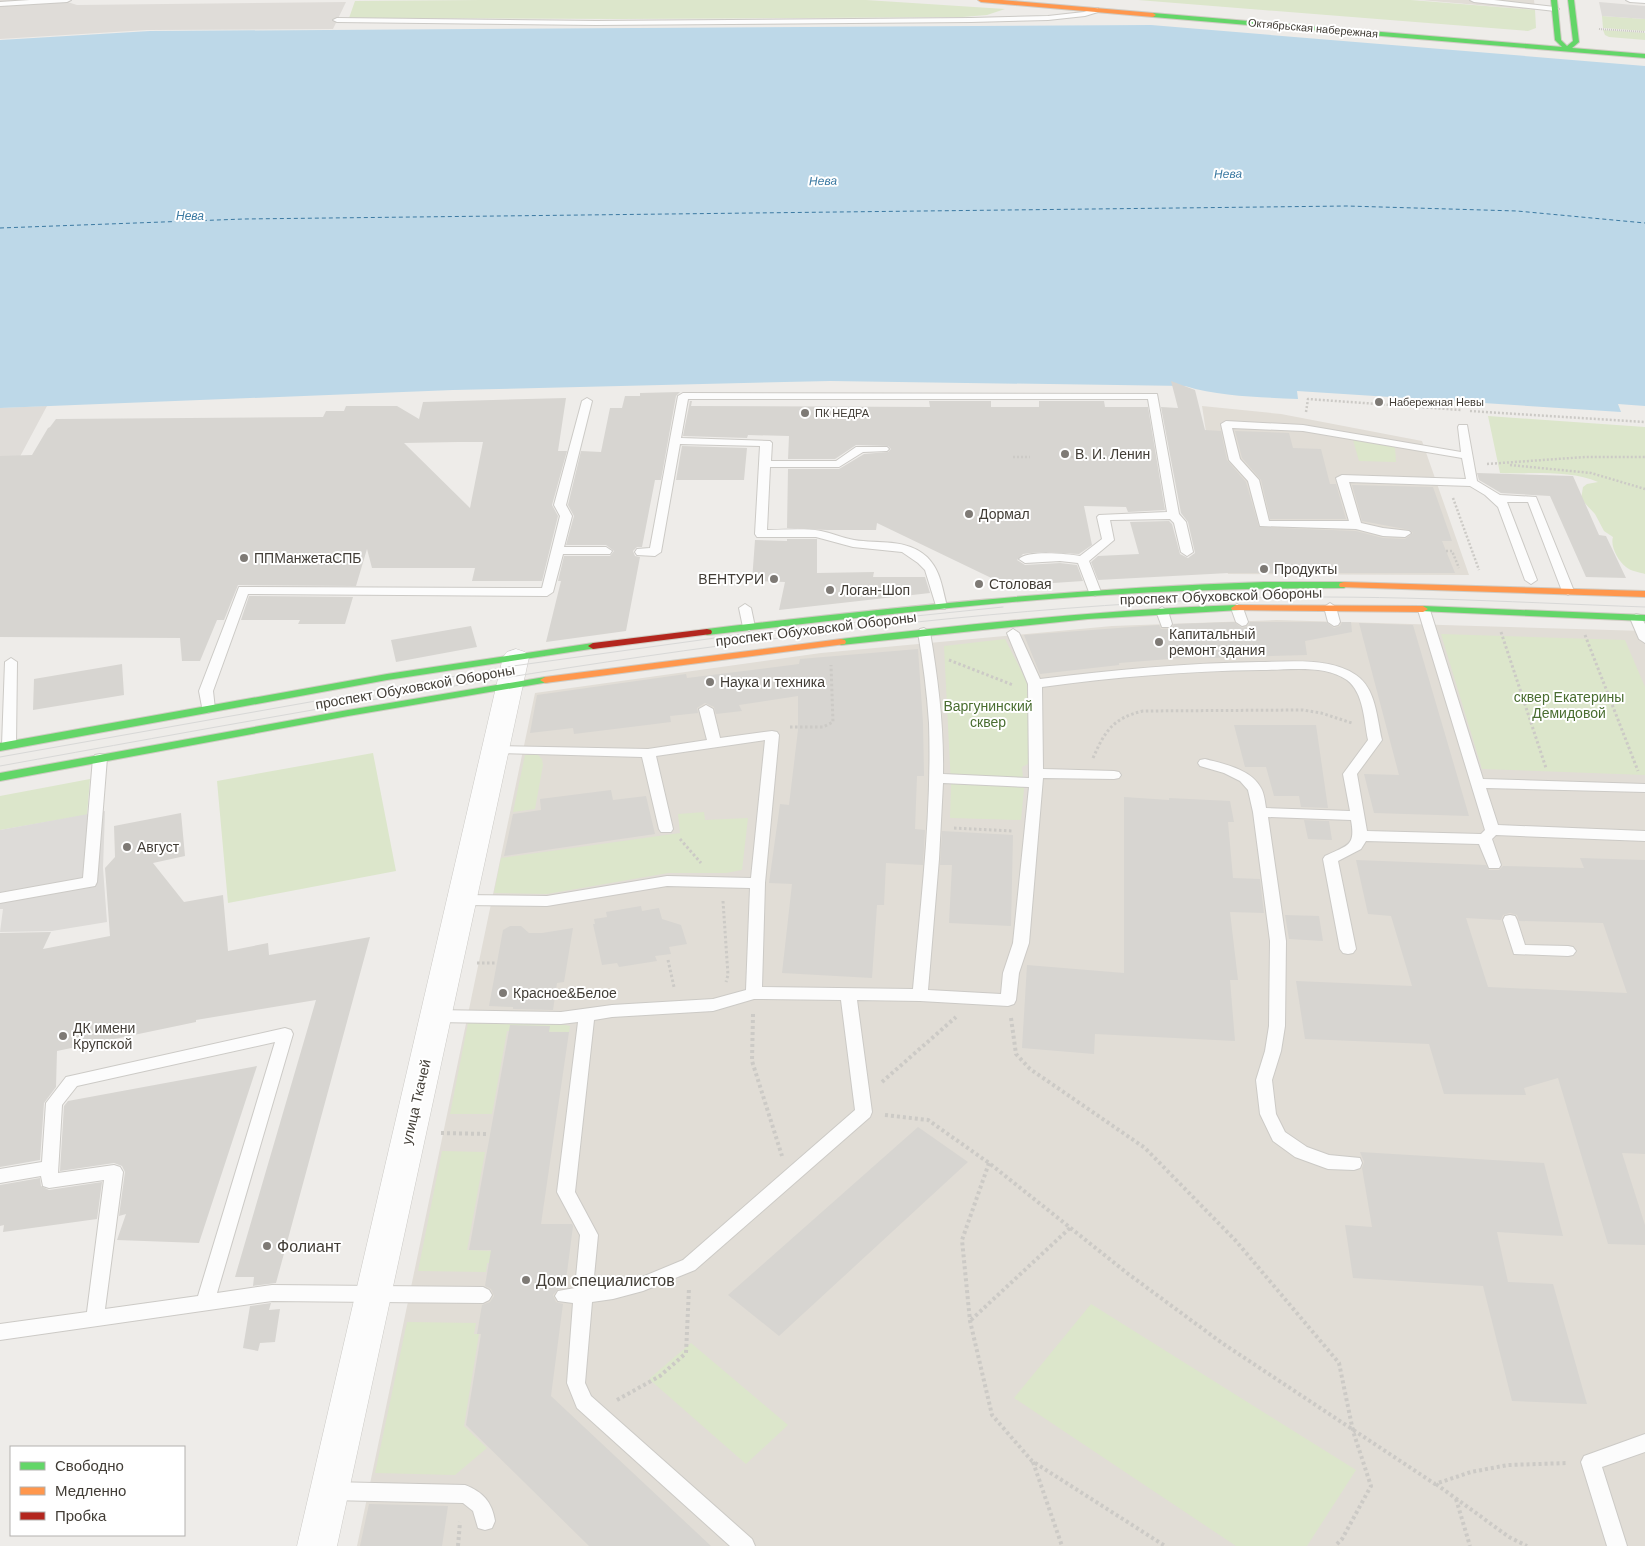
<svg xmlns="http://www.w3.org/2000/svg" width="1645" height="1546" viewBox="0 0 1645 1546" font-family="Arial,sans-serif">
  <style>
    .residential { fill: #e1ddd6 }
    .industrial { fill: #dfdcd8 }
    .green { fill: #dce6cb }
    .parking { fill: #dddbd8 }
    .water { fill: #bdd8e8 }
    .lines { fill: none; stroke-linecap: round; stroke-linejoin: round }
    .ferry { stroke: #3c7aa2; stroke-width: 1; stroke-dasharray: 4 3; stroke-linecap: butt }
    .building { fill: #d7d5d1; fill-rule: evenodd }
    .lane-casing { stroke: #cccac6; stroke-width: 2 }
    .street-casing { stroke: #cccac6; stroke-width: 1 }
    .fast-casing { stroke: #cfcbc3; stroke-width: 2 }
    .slow-casing { stroke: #cfcbc3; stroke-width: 2 }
    .jam-casing { stroke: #cfcbc3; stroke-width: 2 }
    .path-far3 { stroke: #cccac6; stroke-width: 2; stroke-dasharray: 1 1; stroke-linecap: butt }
    .path-far2 { stroke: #cccac6; stroke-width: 2.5; stroke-dasharray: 2 2; stroke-linecap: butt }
    .path-far1 { stroke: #cccac6; stroke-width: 3; stroke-dasharray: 2.5 2.5; stroke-linecap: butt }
    .path { stroke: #cccac6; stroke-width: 4; stroke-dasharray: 3 3; stroke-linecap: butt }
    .lane { fill: #fcfcfc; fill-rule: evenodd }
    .street { fill: #fcfcfc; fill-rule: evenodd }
    .fast { fill: #63d668; fill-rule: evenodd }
    .slow { fill: #ff974d; fill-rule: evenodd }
    .jam { fill: #b3261e; fill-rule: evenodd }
    .tram { stroke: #d8d8d7; stroke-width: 1 }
    .poi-dot { fill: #7e7a75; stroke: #fff; stroke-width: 2 }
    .labels { text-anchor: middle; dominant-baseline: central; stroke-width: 4; stroke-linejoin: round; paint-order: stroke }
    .far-street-label { font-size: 11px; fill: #423d36; stroke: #fff }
    .far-poi-label { font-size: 11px; fill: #423d36; stroke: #fff; text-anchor: start }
    .far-water-label { font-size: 12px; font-style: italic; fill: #3c7aa2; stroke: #fff }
    .poi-label { font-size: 14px; fill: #423d36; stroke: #fff; text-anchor: start }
    .street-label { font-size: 14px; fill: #423d36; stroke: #fff }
    .park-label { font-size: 14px; fill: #496d30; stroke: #fff }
    .near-poi-label { font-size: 16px; fill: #423d36; stroke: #fff; text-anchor: start }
  </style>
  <rect width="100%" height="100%" fill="#eeece9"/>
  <!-- residential -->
  <path class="residential" d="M1421,0H1534L1535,10Z
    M1202,406L1281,414L1422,441L1469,575L1228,574Z
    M1277,620L1645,631V1546H357L535,693L821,653L1112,626Z"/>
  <!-- industrial -->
  <path class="industrial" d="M0,0H61L77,5L346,2L333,29L147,30L0,39Z
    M47,406L0,494V408Z"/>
  <!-- green -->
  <path class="green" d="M481,0H866L1005,9L987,15L963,17L620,19L349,18L355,1Z
    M1138,0H1411L1535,10L1536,28L1528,31Z
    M1602,16L1645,19V31L1603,28Z
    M1603,30L1645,33V40L1609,37L1605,35Z
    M1488,416L1645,427V574C1639,572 1630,571 1626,567C1618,561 1610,546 1613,537L1604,531L1595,514L1581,499L1583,487L1587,484L1598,482C1571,470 1530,474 1500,473Z
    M1353,440L1395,447L1396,462L1359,461Z
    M1441,634L1625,640L1645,687V775L1482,769Z
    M1005,639L1027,682L1030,763L1022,767L1024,789L1021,820L950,818L951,785L944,646Z
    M373,753L396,871L228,903L217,781Z
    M525,755H538L542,759L543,765L535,809L513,812Z
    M90,779L87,815L0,830V796Z
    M704,812L705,820L748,818L742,870L726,873H668L547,894L494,893L501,858L680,833L678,814Z
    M468,1023L561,1024L570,1026L569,1032L507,1031L492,1114H450Z
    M442,1151L485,1152L467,1250L494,1251L492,1263H487L486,1272L418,1271Z
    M1091,1304L1356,1470L1307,1546H1236L1014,1398Z
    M407,1322L476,1323L474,1334H479L464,1426L487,1448L455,1475L375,1473Z
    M691,1343L788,1425L746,1464L649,1379Z"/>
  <!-- parking -->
  <path class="parking" d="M1599,2L1645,6V19L1602,16Z
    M105,811L103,868L107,922L52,931L0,932L3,909H0V830Z"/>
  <!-- water -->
  <path class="water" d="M1151,25L1645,66V406L1618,404L1621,412L1297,391L1298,399C1260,397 1221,397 1185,386L830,381L453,390L0,408V40L150,31Z"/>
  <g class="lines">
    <!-- ferry -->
    <path class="ferry" d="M0,228L244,219L1347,206L1517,211L1645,223"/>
  </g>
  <!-- building -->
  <path class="building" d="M1171,381L1195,390L1205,430L1221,431L1227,460L1246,482L1259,527L1356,531L1383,538L1405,539L1413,533L1410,530L1362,521L1352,485L1433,487L1452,541H1442L1455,573H1229L1098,580L1091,562L1098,556L1139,554L1130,522L1169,521L1172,524L1180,554L1188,558L1195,553L1188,522L1181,513L1161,407L1178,408Z
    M680,392L676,396L661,480H655L642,547H637L633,551L635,556L640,557L626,631L546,642L561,581H558L564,556H610L614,551L606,545H566L574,516L568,505L581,451L601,452L610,408H622L625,396H640V393Z
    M566,398L558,451H567L552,505L558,516L542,581H472L475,568H372L367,549L356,586L238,585L224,620H217L200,661H182L180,638L0,637V456L32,455L48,428L50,427L56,419L323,417L326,411H344L346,406H397L419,419L423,402ZM458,442H483L470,508L404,443Z
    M690,401H692L691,406L930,407L929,401H991V407H1039V401H1104L1105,407H1148L1165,510L1128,512L1126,507L1084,506L1092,545L1079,554L1039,552L1023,554L1017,560L1025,565L1060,563L1077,565L1083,581L1008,586L877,523L876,530H827L787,528L788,469H839L864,454L888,452L891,449L888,446L856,445L835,459H788L789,436L748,435L747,438L683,436Z
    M1235,431L1289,433L1293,448L1321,449L1330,484H1336L1346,519H1270L1261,480L1242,458Z
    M682,446L747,448L744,480H676Z
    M1477,473L1573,476L1599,535L1606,536L1626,578L1586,577L1550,496L1501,493L1479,480Z
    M787,539H817V573L874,572L873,577H925L930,593L779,610L785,582L752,581L755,540L787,541Z
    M249,596L353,597L345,624H298L300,620H241Z
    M1234,622L1242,628L1248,626L1250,622H1326L1334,628L1340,626L1342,622H1351L1352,632L1305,641L1307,655L1208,658L1207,656L1119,663V665L1040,674L1024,635L1159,625L1161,629H1170L1174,624Z
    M1359,623L1413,625L1469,816L1374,813L1364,774L1399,775Z
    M471,626L477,647L396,662L391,640Z
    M918,649L923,723L924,776H917L915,829L925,830L923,865L886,863L884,905H877L872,978L782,973L792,884L769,883L780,804L789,805L798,730V696L739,705L742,711L716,714L714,707L705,703L697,708L698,713L670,716L671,722L574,734L573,728L530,733L537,695L686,674L687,678L799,664L800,659Z
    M122,664L124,695L33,710L34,679Z
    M1234,725H1316L1328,808L1301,807L1299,796H1274L1266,767H1245Z
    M611,790L613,800L646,796L655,834L504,856L513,814L541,810L540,799Z
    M1124,797L1169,800V798L1230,801L1234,822H1228L1233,878L1260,879L1264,913L1230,912L1238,980H1230L1235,1041L1095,1034L1094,1054L1022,1048L1027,965L1124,973Z
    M181,813L185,856L153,863L184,902L223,895L228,951L268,943L269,955L370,937L276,1283L253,1286L254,1277H235L316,1000L196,1020V1022L57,1051L56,1087L44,1103L40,1160L0,1167V933L51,932L43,949L110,936L105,868L115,857L114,826Z
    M1304,820L1329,821L1332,840L1308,839Z
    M942,831L1013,835L1011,926L949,923L952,865H940Z
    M1580,858L1645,860V1154L1622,1153L1645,1225V1245L1608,1244L1558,1078L1524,1088L1526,1095L1444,1094L1429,1044L1305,1039L1296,981L1412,986L1391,916L1368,914L1356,860L1486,865L1489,870H1499L1503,866L1584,868ZM1510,913L1517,915L1519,921L1603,923L1627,993L1488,987L1466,918L1501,920L1503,915Z
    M641,906L642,911L659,908L662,919L681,925L687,944L669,947L671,954L655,956L657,961L619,967L617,963L602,965L593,924H595L594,919L607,917L606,912Z
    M1285,915L1319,916L1323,941L1289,939Z
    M510,926H521L529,933H542L573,928L564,982L557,983L553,1010L513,1009V1007L489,1006L503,930Z
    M510,1025L550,1026L549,1032H569L541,1224H572L573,1226L565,1288L558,1289L553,1295L556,1302L563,1304L551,1396L711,1546H589L466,1425L481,1334H477L482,1305L490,1302L494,1296L491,1289L485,1286L491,1250H469Z
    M257,1066L199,1243L117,1240L126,1214L119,1216L125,1172L122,1166L114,1163L60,1171L64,1106L68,1101Z
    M918,1127L968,1162L779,1336L728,1295Z
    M1360,1152L1544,1163L1563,1236L1497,1232L1508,1282L1553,1284L1587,1404L1512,1401L1483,1286L1353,1278L1345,1225L1372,1227L1362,1168L1364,1162Z
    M40,1178L41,1186L49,1190L102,1182L97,1219L3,1232L4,1225L0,1226V1185Z
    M271,1303L269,1310L280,1309L275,1342L260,1343L258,1351L243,1348L250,1306Z
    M369,1504L448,1506L442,1546H360Z"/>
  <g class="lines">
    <defs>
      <path id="lane" d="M30,0H71L67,2L0,6V2Z
        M1470,0H1494L1555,7L1559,9L1555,11L1474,2Z
        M1626,0H1645V3L1630,2Z
        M1095,8H1098V12L1085,16L1048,20L971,22L596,25L337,22L333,20L337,18L596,21L971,18L1048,16L1084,12Z
        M683,393L1157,394L1179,514L1186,522L1193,552L1187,556L1181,552L1174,523L1170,519L1110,520L1114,540L1089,561L1101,592L1095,596L1089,592L1078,563L1060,561L1025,563L1019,559C1028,550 1067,554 1080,556L1102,539L1097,517L1099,515L1167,512L1148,399H688L681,438L770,441L772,443L771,461H836L856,447H887L889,449L887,451L863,452L839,467H770L767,530C785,530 803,528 821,531C832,533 842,538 854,540C878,544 907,538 927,557C941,571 942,588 947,606L945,609H937L925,570L918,563L902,552L853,547L816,537H757L755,534L760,446L680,444L661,552L655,556L637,555L635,552L637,549L650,548L678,396Z
        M587,398L592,401L566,505L572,516L564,547H606L612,551L610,554H563L553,592L547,596L248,594L213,691L215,709L208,713L203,712L199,691L239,587L542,588L560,516L554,505L582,401Z
        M1226,421L1303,425L1461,452L1458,427L1459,425H1467L1477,481L1500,495L1536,497L1574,591L1568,595L1562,591L1528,502H1507L1537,580L1531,584L1525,580L1498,507L1485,495L1470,486L1349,482L1361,523L1383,528L1409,531L1411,533L1405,537L1383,536L1356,529L1260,526L1248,481L1229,460L1221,424ZM1232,428L1303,431L1462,458L1466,479L1342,475L1336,478L1349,521H1269L1259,480L1240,459Z
        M1330,603L1336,607L1340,622L1338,625L1334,626L1328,622L1324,607Z
        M745,604L751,608L755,627L749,631L743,627L739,608Z
        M1237,604L1243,608L1248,622L1246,625L1242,626L1236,622L1231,608Z
        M1424,606L1430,610L1483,779L1645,784V792L1486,788L1498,825L1645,831V841L1496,835L1492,839L1501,865L1499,868H1489L1479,844L1366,841L1361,849L1338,861L1356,949L1353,953L1348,954L1343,953L1340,949L1323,859L1325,856C1347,845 1356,847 1351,820L1268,817L1286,941L1285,1026L1281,1051L1272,1080L1276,1114L1285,1132L1307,1147L1329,1155L1360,1158L1362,1163L1360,1168L1354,1170L1328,1169L1295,1157L1273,1141L1260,1114L1256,1080L1265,1051L1269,1026L1270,941L1253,812L1248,790L1240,781L1224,773L1200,766L1198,763L1200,760L1205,759C1224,764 1251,769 1261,788C1264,793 1265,801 1266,808L1350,811L1343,774L1368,740C1364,721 1364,693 1347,680C1324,664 1287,670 1261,670C1188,671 1114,677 1042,687L1043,769L1114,771L1119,772L1121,775L1119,778L1114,779L1043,778L1029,943L1019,973L1016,1000L1014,1004L1008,1006L920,1001L857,1000L872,1112L870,1117L695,1270L643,1291L613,1299L592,1302L585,1383L591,1396L752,1539L755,1546H730L577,1408L567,1383L573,1303L558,1301L555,1296L558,1291L575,1288L580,1235L557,1192L578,1022L561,1024L435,1022L429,1020L427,1016L429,1012L435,1010L561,1012L612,1005L713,999L746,990L750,888L667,886L547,906L461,905L456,904L454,900L456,896L461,895L547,896L667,876L751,878L765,740L656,756L673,829L671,832H661L659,829L642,757L495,753L490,752L488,749L490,746L648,749L707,740L699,709L706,705L713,709L720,738L772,731L777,732L779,735L765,883L762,987L913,989C921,901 932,812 929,723C927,692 923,662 918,632L920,629L924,628L930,632C938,679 944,726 943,774L1029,778L1028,684L1007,633L1013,629L1019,633L1040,679C1112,670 1185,663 1259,662C1289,662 1330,657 1356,675C1376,688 1377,719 1382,740L1357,774L1367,831L1481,834L1485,830L1418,610ZM943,783L1029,787L1013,943L1003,973L1001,994L928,990L939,859ZM754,999L841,1000L855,1110L683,1260L642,1277L593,1287L598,1235L575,1192L594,1020L612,1017L713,1011Z
        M1162,607L1168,611L1172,624L1170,627H1162L1156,611Z
        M1636,614L1640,615L1645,624V643L1639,639L1630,618Z
        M11,658L17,662L16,745L9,749L2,745L5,662Z
        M100,754L105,755L107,758L97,882L95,886L0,903V893L83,878L93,758L95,755Z
        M1510,915L1515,916L1517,920L1525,945L1568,946L1573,947L1576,951L1573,955L1568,956L1514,954L1503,920L1505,916Z
        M285,1028L291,1030L293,1034L217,1293L272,1285L483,1287L489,1290L492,1295L489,1300L483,1303L272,1301L0,1340V1324L87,1312L104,1180L49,1188L43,1186L41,1176L0,1183V1169L42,1162L46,1103L66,1077ZM275,1042L198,1296L105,1309L123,1172L120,1167L114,1165L58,1173L62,1105L77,1086Z
        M1645,1434V1452L1602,1467L1627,1546H1607L1581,1462L1584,1456Z
        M330,1482L465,1485C483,1492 492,1502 495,1521L492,1528L485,1530L478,1528L473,1511L463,1503L330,1500L323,1497L320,1491L323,1485Z"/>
      <path id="street" d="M516,649L525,652L529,657L337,1546H297L503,657L507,652Z"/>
      <path id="fast" d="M1551,0H1557L1561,40L1567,46L1573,41L1568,0H1574L1579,42L1572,48L1645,54V58L1153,17L1150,15L1153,13L1562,47L1555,40Z
        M1264,582H1344L1349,585L1344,588C1264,588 1185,590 1106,595C973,603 840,620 707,635L702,632L707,629C892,607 1077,588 1264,582Z
        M1236,605L1241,608L1240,610L1088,619L841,645L836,642L841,639C972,624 1104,610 1236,605Z
        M1423,606L1645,615V621L1419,611L1418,609L1419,607Z
        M593,643L598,646L597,648L387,680L0,751V743L387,674Z
        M545,677L549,678L550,680L549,682L348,716L0,781V773L348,710Z"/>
      <path id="slow" d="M978,0H1002L1153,13L1156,15L1153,17L981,2Z
        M1344,582L1645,591V597L1340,587L1339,585L1340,583Z
        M1236,605L1423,606L1428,609L1423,612L1232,610L1231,608Z
        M841,639L845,640L846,642L845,644L545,683L540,680L545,677Z"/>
      <path id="jam" d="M707,629L711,630L712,632L711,634L593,649L588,646L593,643Z"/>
    </defs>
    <!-- lane casing -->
    <use href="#lane" class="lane-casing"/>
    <!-- street casing -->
    <use href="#street" class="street-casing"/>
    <!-- fast casing -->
    <use href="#fast" class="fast-casing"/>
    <!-- slow casing -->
    <use href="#slow" class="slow-casing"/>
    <!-- jam casing -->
    <use href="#jam" class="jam-casing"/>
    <!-- path-far3 -->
    <path class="path-far3" d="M1599,29L1645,32"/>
    <!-- path-far2 -->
    <path class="path-far2" d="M1470,411L1645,422
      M1306,412L1308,399L1461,410
      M1013,457H1030
      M1063,457H1145
      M1487,464L1585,457H1645
      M1510,465L1591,473L1645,489
      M1453,498L1479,570
      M1446,551H1452L1459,568"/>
    <!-- path-far1 -->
    <path class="path-far1" d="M1501,632L1546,768
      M1585,635L1638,771
      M949,660L1013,685
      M790,727H823L833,722L831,665
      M1093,758C1105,731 1113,718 1143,711L1303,710L1321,713L1352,723
      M954,828L1012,831
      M680,839L701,863
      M723,901L728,975L726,982
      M668,960L674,987
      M477,963H497"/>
    <!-- path -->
    <path class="path" d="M753,1014L752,1061L782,1156
      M1011,1018L1016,1054L1030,1069L1145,1148L1236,1241L1339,1363L1353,1431L1371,1486L1342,1539L1335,1546
      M882,1082L956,1017
      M885,1115L928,1120L989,1163L1127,1273L1222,1343L1435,1484L1471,1472L1508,1465L1568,1463
      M441,1133L487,1134
      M989,1163L962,1240L970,1321L992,1415L1032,1461L1165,1546
      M971,1320L1071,1227
      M617,1400L660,1376L686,1353L689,1288
      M1033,1462L1062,1546
      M1436,1484L1509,1537L1527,1546
      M1456,1499L1470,1546
      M458,1546L460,1522"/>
    <!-- lane -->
    <use href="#lane" class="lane"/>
    <!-- street -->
    <use href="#street" class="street"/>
    <!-- fast -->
    <use href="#fast" class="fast"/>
    <!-- slow -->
    <use href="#slow" class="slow"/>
    <!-- jam -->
    <use href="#jam" class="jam"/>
    <!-- tram -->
    <path class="tram" d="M0,757L513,666L751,633L1003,607
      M0,766C404,693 809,617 1220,599C1362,593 1504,602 1645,607"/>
  </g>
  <!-- markers -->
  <g class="poi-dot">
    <circle cx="1379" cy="402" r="5"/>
    <circle cx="805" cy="413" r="5"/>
    <circle cx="1065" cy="454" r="5"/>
    <circle cx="969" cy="514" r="5"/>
    <circle cx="244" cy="558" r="5"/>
    <circle cx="1264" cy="569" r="5"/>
    <circle cx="774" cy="579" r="5"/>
    <circle cx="979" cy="584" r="5"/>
    <circle cx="830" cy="590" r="5"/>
    <circle cx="1159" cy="642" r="5"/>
    <circle cx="710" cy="682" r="5"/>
    <circle cx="127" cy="847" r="5"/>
    <circle cx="503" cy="993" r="5"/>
    <circle cx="63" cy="1036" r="5"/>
    <circle cx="267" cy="1246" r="5"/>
    <circle cx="526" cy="1280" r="5"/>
  </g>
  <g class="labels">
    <!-- far-street labels -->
    <g class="far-street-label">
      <text transform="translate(1313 28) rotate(5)">Октябрьская набережная</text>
    </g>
    <!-- far-poi labels -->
    <g class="far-poi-label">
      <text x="1389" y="402">Набережная Невы</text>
      <text x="815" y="413">ПК НЕДРА</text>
    </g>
    <!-- far-water labels -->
    <g class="far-water-label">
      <text transform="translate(1228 174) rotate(-1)">Нева</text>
      <text transform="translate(823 181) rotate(-1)">Нева</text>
      <text x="190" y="216">Нева</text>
    </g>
    <!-- poi labels -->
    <g class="poi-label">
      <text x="1075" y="454">В. И. Ленин</text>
      <text x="979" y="514">Дормал</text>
      <text x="254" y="558">ППМанжетаСПБ</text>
      <text x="1274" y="569">Продукты</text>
      <text x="764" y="579" text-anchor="end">ВЕНТУРИ</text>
      <text x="989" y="584">Столовая</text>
      <text x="840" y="590">Логан-Шоп</text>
      <text x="1169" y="634">Капитальный<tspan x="1169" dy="16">ремонт здания</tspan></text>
      <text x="720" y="682">Наука и техника</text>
      <text x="137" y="847">Август</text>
      <text x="513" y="993">Красное&amp;Белое</text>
      <text x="73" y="1028">ДК имени<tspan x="73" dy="16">Крупской</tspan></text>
    </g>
    <!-- street labels -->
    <g class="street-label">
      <text transform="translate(1221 596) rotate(-2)">проспект Обуховской Обороны</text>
      <text transform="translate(816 629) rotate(-7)">проспект Обуховской Обороны</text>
      <text transform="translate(415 687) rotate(-10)">проспект Обуховской Обороны</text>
      <text transform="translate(416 1102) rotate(-77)">улица Ткачей</text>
    </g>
    <!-- park labels -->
    <g class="park-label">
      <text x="1569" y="697">сквер Екатерины<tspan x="1569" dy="16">Демидовой</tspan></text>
      <text x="988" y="706">Варгунинский<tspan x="988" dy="16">сквер</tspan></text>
    </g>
    <!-- near-poi labels -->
    <g class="near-poi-label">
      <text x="277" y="1246">Фолиант</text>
      <text x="536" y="1280">Дом специалистов</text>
    </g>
  </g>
  <!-- legend -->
  <rect x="10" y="1446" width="175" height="90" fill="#ffffff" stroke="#b3b1af"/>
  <rect x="20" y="1462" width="25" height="8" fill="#63d668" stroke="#b3b1af"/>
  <text x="55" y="1471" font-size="15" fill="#423d36">Свободно</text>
  <rect x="20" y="1487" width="25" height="8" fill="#ff974d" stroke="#b3b1af"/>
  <text x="55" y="1496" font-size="15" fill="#423d36">Медленно</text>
  <rect x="20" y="1512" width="25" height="8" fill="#b3261e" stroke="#b3b1af"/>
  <text x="55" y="1521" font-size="15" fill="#423d36">Пробка</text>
</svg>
